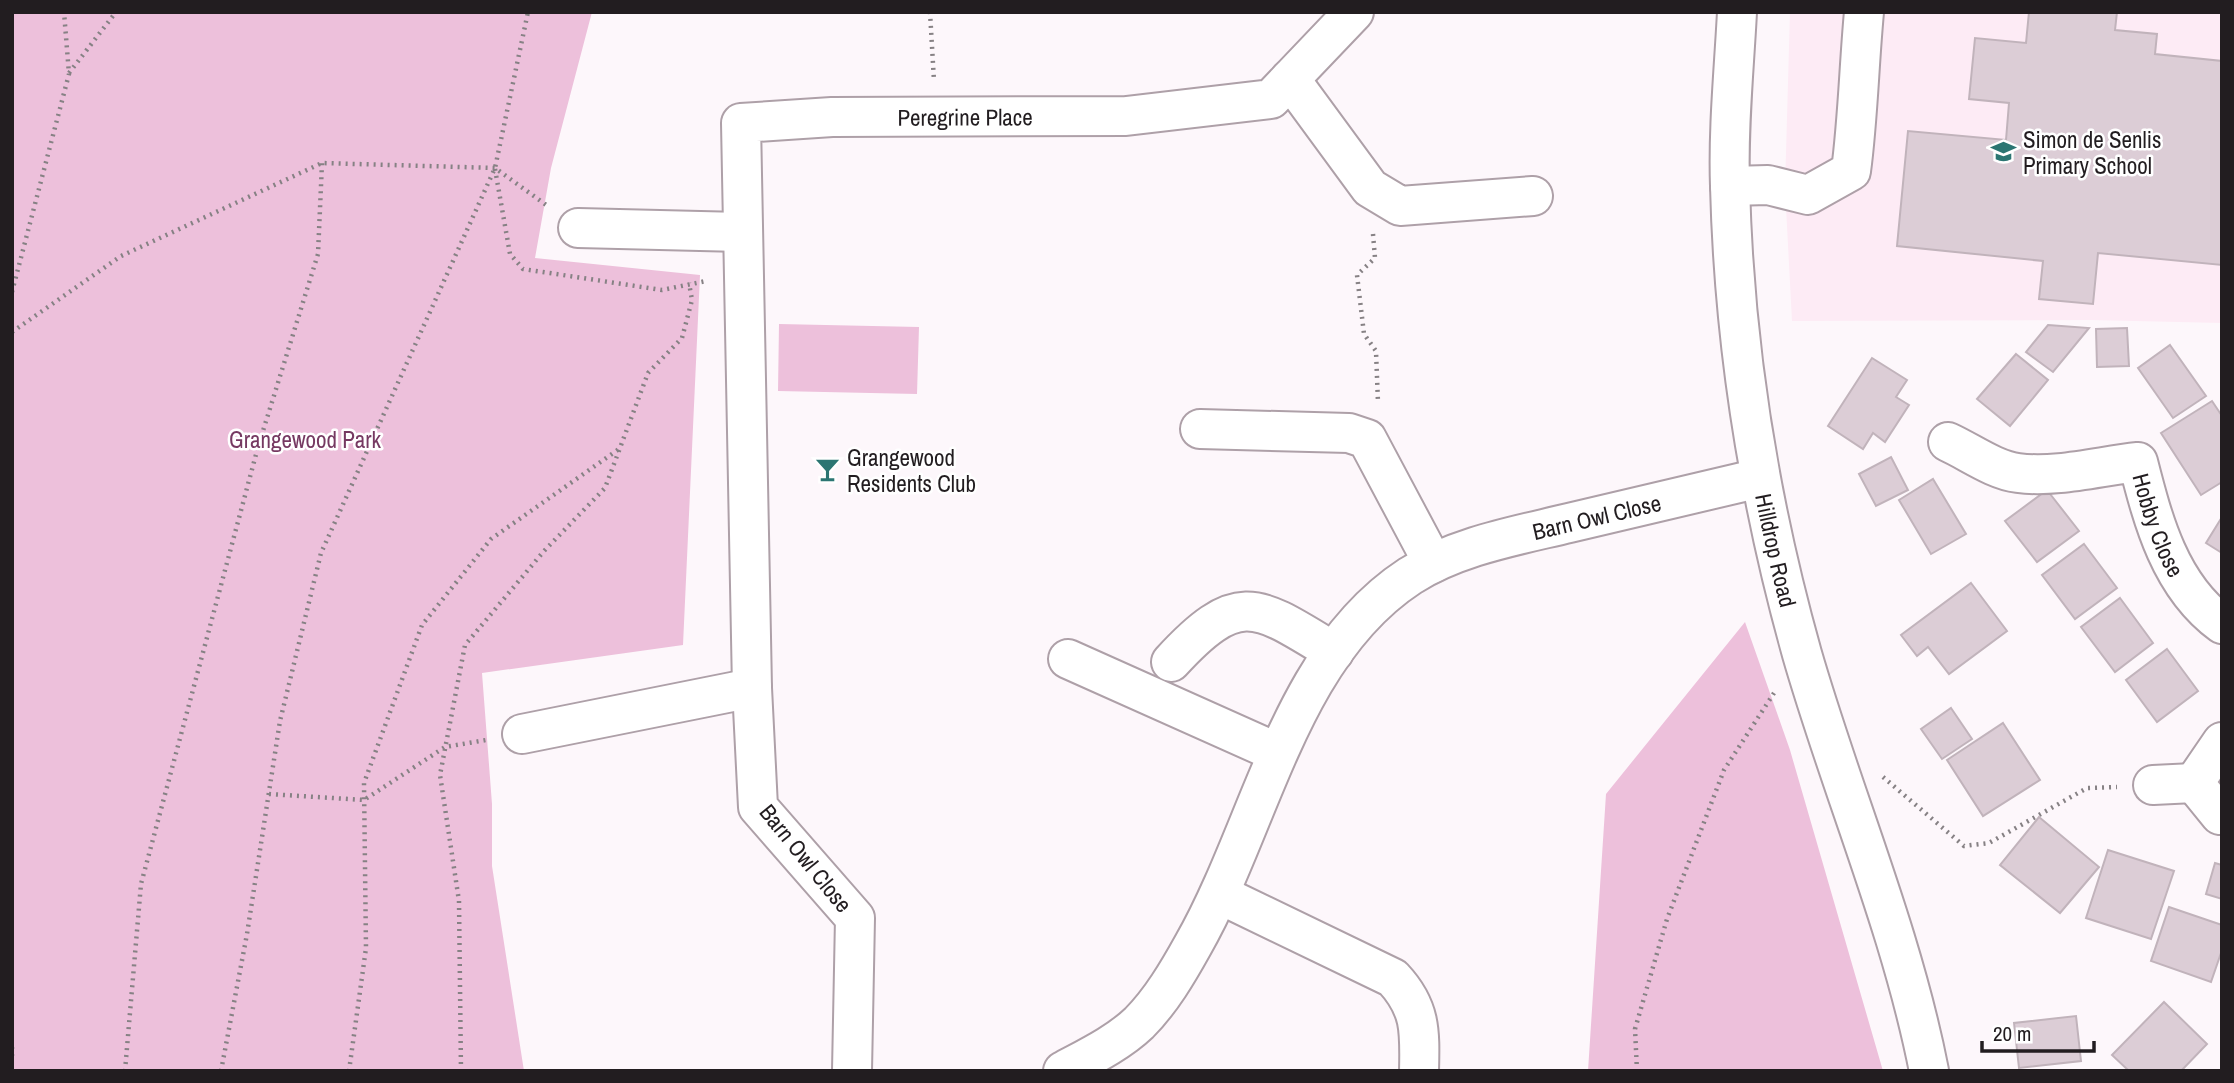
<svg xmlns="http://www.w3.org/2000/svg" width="2234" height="1083" viewBox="0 0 2234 1083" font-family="'Archivo Narrow',sans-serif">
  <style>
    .built { fill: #fdebf5 }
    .green { fill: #edc0db }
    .building { fill: #dccdd6; stroke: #c1b3bb; stroke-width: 2 }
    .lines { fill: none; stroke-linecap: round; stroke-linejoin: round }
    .minor-casing { stroke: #aea0a8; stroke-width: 42 }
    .path { stroke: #868184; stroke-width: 4.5; stroke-dasharray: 2 5; stroke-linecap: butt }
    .minor { stroke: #fff; stroke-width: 38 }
    .labels { text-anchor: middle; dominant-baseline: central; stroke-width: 5; stroke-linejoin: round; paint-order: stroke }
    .street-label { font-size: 23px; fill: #221d20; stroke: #fff }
    .poi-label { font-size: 23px; fill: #221d20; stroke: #fff; text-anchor: start }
    .park-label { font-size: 23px; fill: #763962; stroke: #fff }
  </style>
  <rect width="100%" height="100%" fill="#fdf7fb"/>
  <!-- built -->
  <path class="built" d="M1790,12H2222V323L2091,320L1792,321L1785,188Z"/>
  <!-- green -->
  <path class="green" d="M12,12H592L551,168L535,258L700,275L683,645L482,673L492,804V866L524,1071H12Z
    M779,324L919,327L917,394L778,391Z
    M1745,622L1790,750L1883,1071H1588L1606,794Z"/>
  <!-- building -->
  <path class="building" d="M2029,12H2117L2115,30L2157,34L2155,54L2222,61V265L2098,253L2093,304L2039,299L2043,261L1897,246L1908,131L2006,140L2009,103L1969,99L1975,38L2026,43Z
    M2048,325L2089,328L2053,372L2026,352Z
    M2127,328L2129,366L2097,367L2096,329Z
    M2170,345L2206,396L2173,418L2138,368Z
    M2016,354L2048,380L2010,426L1977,399Z
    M1872,358L1907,380L1896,397L1909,405L1885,442L1873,433L1863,449L1828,426Z
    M2212,401L2222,416V482L2201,495L2161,433Z
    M1891,457L1908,490L1876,506L1859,474Z
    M1933,479L1966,534L1931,554L1899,500Z
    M2047,490L2079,531L2037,562L2005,521Z
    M2222,517V553L2206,543Z
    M2084,544L2117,588L2075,619L2042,575Z
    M1971,583L2007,631L1949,674L1928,647L1917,656L1901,635Z
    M2120,598L2153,643L2115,672L2081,627Z
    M2167,649L2198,691L2157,722L2126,680Z
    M1951,708L1972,739L1942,759L1921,729Z
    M2003,723L2040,780L1983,816L1947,760Z
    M2039,817L2099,867L2060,913L2000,865Z
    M2108,850L2174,871L2151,939L2086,918Z
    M2215,863L2222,865V899L2206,894Z
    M2169,907L2222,925V950L2211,982L2151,961Z
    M2164,1002L2207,1044L2181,1071H2129L2112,1055Z
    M2076,1016L2081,1061L2019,1068L2014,1023Z"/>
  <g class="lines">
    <defs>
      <g id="minor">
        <path id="s1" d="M1737,12C1734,70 1728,128 1730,186C1734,345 1759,501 1802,654C1842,793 1901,928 1929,1071"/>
        <path d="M1290,79L1370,188L1400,206L1533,196"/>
        <path d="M1730,186L1768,185L1808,195L1851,171C1858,119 1859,65 1864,12"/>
        <path d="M578,228L741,232"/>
        <path d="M1200,429L1349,433L1367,439L1433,563"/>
        <path id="s2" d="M1948,442C1970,452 1994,470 2018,473C2056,478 2100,466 2138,462C2153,521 2170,586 2222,624"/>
        <path d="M1068,659L1276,752"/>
        <path d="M1171,662C1239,588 1257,605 1334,652"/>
        <path d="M522,734L752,688"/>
        <path d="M2153,785L2194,783"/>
        <path d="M2220,815L2194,783L2222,742"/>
        <path d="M1221,895L1393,978C1421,1008 1420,1031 1419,1071"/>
        <path id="s3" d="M852,1071L855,918L758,807L752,688L741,123L832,117L1126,116L1271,99L1354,12"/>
        <path id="s4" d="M1063,1071C1089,1057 1118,1043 1139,1023C1161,1001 1178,972 1193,945C1261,826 1289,655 1410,576C1457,546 1515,536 1569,523C1633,508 1696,493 1760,478"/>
      </g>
    </defs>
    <!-- minor casing -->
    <use href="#minor" class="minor-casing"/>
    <!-- path -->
    <path class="path" d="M930,12L934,81
      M69,73L116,12
      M495,169L510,254L523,269L662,290L706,281
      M1373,234L1375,258L1357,275L1364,334L1376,351L1378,403
      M12,292L69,74L64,12
      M12,332L121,256L322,163L495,168L549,207
      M1883,777L1964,846L1989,843L2087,788L2117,787
      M269,794L364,800L445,747L486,740
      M12,1047V1060
      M125,1071L141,884L258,447L318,254L322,163
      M221,1071L247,934L280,721L321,553L495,168L528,12
      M349,1071L366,948L364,783L422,625L491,539L619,449
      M461,1071L459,901L440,775L465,645L544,551L605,488L648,373L682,338L692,300L689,283
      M1637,1071L1635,1029L1667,919L1724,770L1774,693"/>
    <!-- minor -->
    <use href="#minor" class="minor"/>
  </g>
  <!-- icons -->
  <defs>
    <symbol id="school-bare" viewBox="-9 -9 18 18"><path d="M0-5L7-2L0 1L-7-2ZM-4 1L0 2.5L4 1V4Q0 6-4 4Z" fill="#2b7572" stroke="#fff" stroke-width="2.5" paint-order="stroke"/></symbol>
    <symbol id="bar-bare" viewBox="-9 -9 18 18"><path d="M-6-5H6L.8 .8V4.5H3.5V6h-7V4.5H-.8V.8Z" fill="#2b7572" stroke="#fff" stroke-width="2.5" paint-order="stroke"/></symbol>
  </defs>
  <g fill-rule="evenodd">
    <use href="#school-bare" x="1986" y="134" width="35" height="35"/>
    <use href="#bar-bare" x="810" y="452" width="35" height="35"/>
  </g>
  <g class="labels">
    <!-- street labels -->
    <g class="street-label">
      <text stroke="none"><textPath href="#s3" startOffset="1209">Peregrine Place</textPath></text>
      <text stroke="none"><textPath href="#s4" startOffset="816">Barn Owl Close</textPath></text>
      <text stroke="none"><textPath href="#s2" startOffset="264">Hobby Close</textPath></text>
      <text stroke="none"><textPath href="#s1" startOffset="542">Hilldrop Road</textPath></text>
      <text transform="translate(806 858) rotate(51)">Barn Owl Close</text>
    </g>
    <!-- poi labels -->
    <g class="poi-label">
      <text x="2023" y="139">Simon de Senlis<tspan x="2023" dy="26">Primary School</tspan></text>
      <text x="847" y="457">Grangewood<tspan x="847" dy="26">Residents Club</tspan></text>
    </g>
    <!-- park labels -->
    <g class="park-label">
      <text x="305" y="439">Grangewood Park</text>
    </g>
  </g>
  <!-- border -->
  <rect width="2234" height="1083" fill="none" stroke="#221d20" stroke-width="28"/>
  <!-- scale -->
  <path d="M1982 1041v10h112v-10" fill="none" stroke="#221d20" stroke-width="3.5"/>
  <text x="1993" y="1041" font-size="21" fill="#221d20" stroke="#ffffff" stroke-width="5" paint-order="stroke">20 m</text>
</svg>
